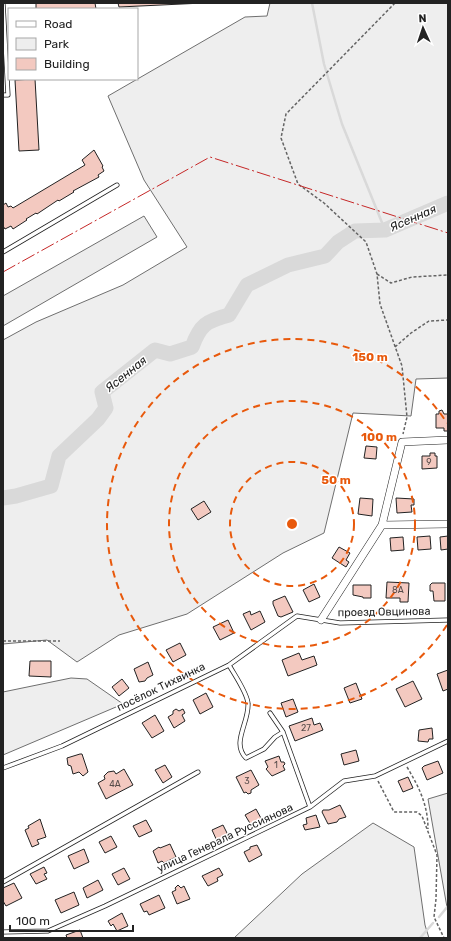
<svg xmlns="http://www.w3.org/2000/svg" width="451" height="941" viewBox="0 0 451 941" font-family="Rubik,sans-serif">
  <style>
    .green { fill: #eee; stroke: #6f6f6f }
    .parking { fill: #ededed; stroke: #6f6f6f }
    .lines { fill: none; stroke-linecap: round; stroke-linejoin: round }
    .stream { stroke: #d9d9d9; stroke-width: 2.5 }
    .river { stroke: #d9d9d9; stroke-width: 15 }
    .building { fill: #f3c9c0; stroke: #222 }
    .service-casing { stroke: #222; stroke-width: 5 }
    .minor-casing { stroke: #222; stroke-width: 8 }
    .path { stroke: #646464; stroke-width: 1.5; stroke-dasharray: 3 2; stroke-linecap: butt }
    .service { stroke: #fff; stroke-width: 3.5 }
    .minor { stroke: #fff; stroke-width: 7 }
    .power { stroke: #c62828; stroke-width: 1; stroke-dasharray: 14 3 2 3; stroke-linecap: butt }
    .ring { fill: none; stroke: #e8590c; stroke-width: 2; stroke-dasharray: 7 5 }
    .labels { text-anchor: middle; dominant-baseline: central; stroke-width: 3; stroke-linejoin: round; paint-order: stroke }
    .number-label { font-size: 9px; fill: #564c4a }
    .street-label { font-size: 11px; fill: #222; stroke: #fff }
    .water-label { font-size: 12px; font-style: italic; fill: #222; stroke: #fff }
    .centre { fill: #e8590c; stroke: #fff; stroke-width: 2 }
    .ring-label { font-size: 12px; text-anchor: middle; font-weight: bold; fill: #e8590c; stroke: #fff; stroke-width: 3; stroke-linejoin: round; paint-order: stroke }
  </style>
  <rect width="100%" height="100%" fill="#fff"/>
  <!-- green -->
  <path class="green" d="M270,3H448V378L416,379L411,416L353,413L324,533L283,553L187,614L119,635L77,662L47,640L3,644V340L36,322L123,285L187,247L144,180L108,96L245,17L267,16Z
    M71,678L87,679L123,704L3,755V692Z
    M448,793V913L428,799Z
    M373,823L414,847L425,925L429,938H234L302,874Z"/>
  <!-- parking -->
  <path class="parking" d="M144,216L157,237L3,326V296Z"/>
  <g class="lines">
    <!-- stream -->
    <path class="stream" d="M312,3L324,64L342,124L385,230
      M439,917L448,906
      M420,938L433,923"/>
    <!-- river -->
    <path class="river" d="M3,498L16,496L51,486L59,456L98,419L106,408L102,392L155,350L170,354L192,347C200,325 206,321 229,315L247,285L288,265L325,256L338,242L355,231L385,230L448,203"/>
  </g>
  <!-- building -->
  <path class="building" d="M36,3H95L96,9H36Z
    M118,3H203L119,7Z
    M35,79L39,150L19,151L15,80Z
    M94,150L103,166L102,167L104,171L98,175L99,177L73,191L74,192L59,201L58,200L37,214L36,213L26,219L27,220L13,229L11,226L5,229L3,226V205L6,203L8,207L11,206L13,208L85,165L82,160Z
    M442,410L444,414H448V431H444V428H436V414H439V411Z
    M366,446L377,447L376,459L364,458Z
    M430,453H435V456H437V468L422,469V456H430Z
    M360,498L373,499L372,516L358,514Z
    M396,498L414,499V505H411L412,512L397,513Z
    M204,501L211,512L198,520L191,509Z
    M430,536L431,549L418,550L417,537Z
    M448,536V549L441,550L440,537Z
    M403,537L404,550L391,551L390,538Z
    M339,547L350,553L346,560L349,562L346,567L332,558Z
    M387,582L409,583L408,602H400V598H386Z
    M432,583H445V601H434L433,591H430V585Z
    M314,584L320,597L309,602L303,590Z
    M353,585H371V598H363V597L353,595Z
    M285,596L293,612L281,617L278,616L273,604V601Z
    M250,611L251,615L260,611L265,622L251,630L243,614Z
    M228,620L234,633L220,640L213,627Z
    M180,643L186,655L173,662L166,650Z
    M299,653L302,660L314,656L317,665L288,676L282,660Z
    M30,661H51V677L29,676Z
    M148,662L153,675L147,678L145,681L139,682L134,669Z
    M448,670V689L443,691L437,674Z
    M122,679L129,688L119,696L112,687Z
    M413,681L422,699L405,707L396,689Z
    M356,683L362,699L350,703L344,688Z
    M206,693L213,707L200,714L193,700Z
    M293,699L298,712L286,717L281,703Z
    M176,709L179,711L183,709L185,713L182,715L185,721L174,728L168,717L173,714V711Z
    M155,715L164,731L152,738L142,723Z
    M312,718L314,725L320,723L323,730L295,741L289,726Z
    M432,728L433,739H429L428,742L418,741L419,730Z
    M356,750L359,761L344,765L341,754Z
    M80,754H82L88,772L83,776L79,772L73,774L71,766L68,765L67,758Z
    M279,756L281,762H284L285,764L283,766L285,770L272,776L266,769L268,767L265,761Z
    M438,761L443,773L427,780L422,768L424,766Z
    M165,765L172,777L163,783L155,770Z
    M124,769L133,785L106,799L98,783L105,779L104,776L108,772L114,771L116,774Z
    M251,770L259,785L251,790V793L248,794L246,792L244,793L236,777Z
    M408,777L413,788L403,792L398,781Z
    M340,805L346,817L339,819L337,822L328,824L322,812L323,810H329Z
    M256,809L262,820L251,825L245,815Z
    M316,815L320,827L305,830L303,825L307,824L306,818Z
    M40,819L46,837L37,840L39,844L32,847L25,830L29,828L28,826Z
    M146,820L152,831L139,837L133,826Z
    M223,825L228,835L217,841L212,830Z
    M111,836L117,847L105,853L99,842Z
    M170,844L176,857L164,863L162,861L158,863L153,851L159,847L160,848Z
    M257,845L262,855L249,862L244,852L250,849V847Z
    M84,849L89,862L74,869L68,856Z
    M44,867L47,873L44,874L47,879L36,884L30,874Z
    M124,868L130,879L118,885L112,874Z
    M219,868L223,875L217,878L218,881L208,886L202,876Z
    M98,880L103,890L87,898L83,888Z
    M14,883L22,898L6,906L3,901V888Z
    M178,885L181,888L184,886L190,899L177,904L172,892L176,890L175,888Z
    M74,892L79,905L61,913L55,900Z
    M159,895L165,908L149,915L147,911L144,912L140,904Z
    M122,913L128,926L117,931L113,924L111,926L108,921Z
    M80,930L83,938H67L66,935Z"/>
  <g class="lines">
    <defs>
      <path id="service" d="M3,95H8L3,3
        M3,252L117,185
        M229,665C234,674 248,694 248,704C249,723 231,743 246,758L264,749L275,737L283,732L310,807
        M270,713L283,732
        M3,768L62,746L229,665L297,616L340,623L448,620
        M3,882L198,772
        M3,932L48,931L105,906L310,807L344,781L375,776L448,741"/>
      <path id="minor" d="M382,525L402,442L448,440
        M321,620L382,525L448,524"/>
    </defs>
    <!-- service casing -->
    <use href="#service" class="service-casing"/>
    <!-- minor casing -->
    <use href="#minor" class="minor-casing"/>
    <!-- path -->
    <path class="path" d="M395,3L286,114L281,138L298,184L324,203L366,242L377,274L380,304L402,366L407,417L403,434
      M377,274L391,283L412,277L448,275
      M395,347L411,333L429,321L448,320
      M3,641H60
      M407,767C419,787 428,805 428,829
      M378,781L394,812H417L422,816L437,855L436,899L434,917L444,938"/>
    <!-- service -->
    <use href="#service" class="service"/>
    <!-- minor -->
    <use href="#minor" class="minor"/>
    <!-- power -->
    <path class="power" d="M3,272L210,157L448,233"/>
  </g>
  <!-- distance rings -->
  <g class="ring">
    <circle cx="292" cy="524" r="62"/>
    <circle cx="292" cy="524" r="123"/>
    <path d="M447 625A185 185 0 1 1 447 423"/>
  </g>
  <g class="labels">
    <!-- number labels -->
    <g class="number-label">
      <text x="429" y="462">9</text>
      <text x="398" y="590">8А</text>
      <text x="306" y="728">27</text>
      <text x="276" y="765">1</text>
      <text x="247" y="781">3</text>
      <text x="115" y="784">4А</text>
    </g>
    <!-- street labels -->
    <g class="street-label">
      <text transform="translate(384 612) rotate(-1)">проезд Овцинова</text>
      <text transform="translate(161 687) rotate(-26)">посёлок Тихвинка</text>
      <text transform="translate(225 838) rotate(-25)">улица Генерала Руссиянова</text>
    </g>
    <!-- water labels -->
    <g class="water-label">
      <text transform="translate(413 218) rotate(-24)">Ясенная</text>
      <text transform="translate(126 374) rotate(-39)">Ясенная</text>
    </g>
  </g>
  <circle cx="292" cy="524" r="6" class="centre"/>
  <g class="ring-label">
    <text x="370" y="361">150 m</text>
    <text x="379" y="441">100 m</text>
    <text x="336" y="484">50 m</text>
  </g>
  <!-- border -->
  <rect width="451" height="941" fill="none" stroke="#222222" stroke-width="8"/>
  <!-- legend -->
  <rect x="8" y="8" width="130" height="72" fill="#ffffff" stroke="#a7a7a7"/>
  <rect x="16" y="21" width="20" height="6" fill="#ffffff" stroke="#a7a7a7"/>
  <text x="44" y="28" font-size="12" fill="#222222">Road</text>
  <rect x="16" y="38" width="20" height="12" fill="#eeeeee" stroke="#a7a7a7"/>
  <text x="44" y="48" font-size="12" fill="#222222">Park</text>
  <rect x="16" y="58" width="20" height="12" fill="#f3c9c0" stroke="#a7a7a7"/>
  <text x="44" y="68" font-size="12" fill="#222222">Building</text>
  <!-- north arrow -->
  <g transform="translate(423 28) rotate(357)" stroke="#ffffff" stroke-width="3" paint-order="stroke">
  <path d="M0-3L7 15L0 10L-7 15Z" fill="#222222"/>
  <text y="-6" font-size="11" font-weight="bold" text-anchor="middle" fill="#222222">N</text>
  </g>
  <!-- scale -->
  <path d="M10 925v6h123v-6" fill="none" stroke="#222222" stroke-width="2"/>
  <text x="16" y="925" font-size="12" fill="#222222" stroke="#ffffff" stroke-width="3" paint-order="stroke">100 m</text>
</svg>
